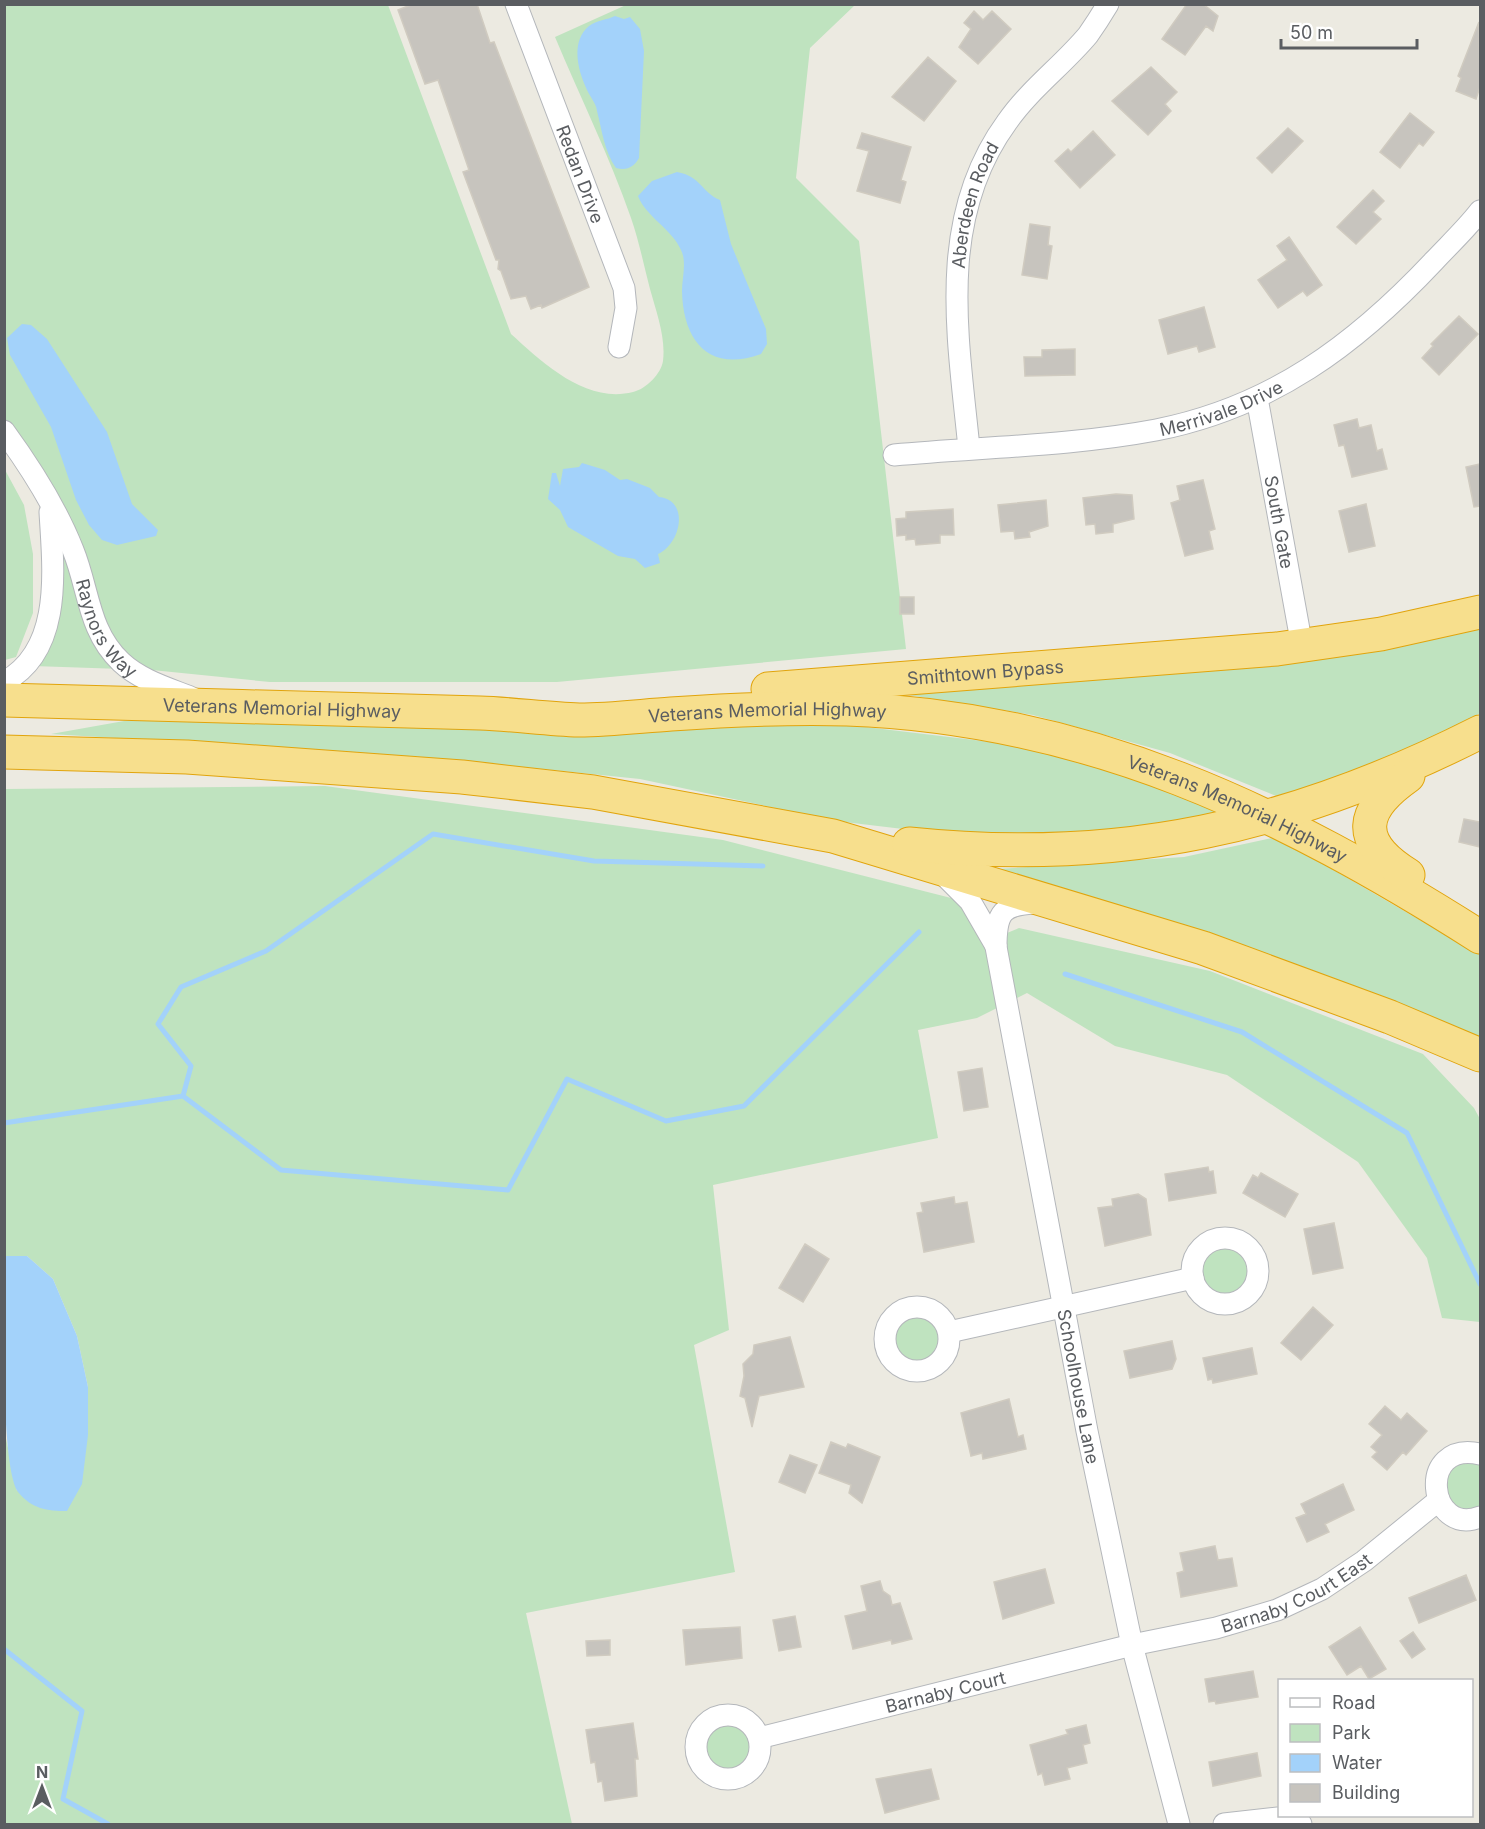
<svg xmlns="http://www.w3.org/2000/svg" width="1485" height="1829" viewBox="0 0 1485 1829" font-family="Inter,sans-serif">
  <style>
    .green { fill: #bfe3bf }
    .water { fill: #a3d2fa }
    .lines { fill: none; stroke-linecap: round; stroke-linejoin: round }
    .stream { stroke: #a3d2fa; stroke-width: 5 }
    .building { fill: #c7c4be; stroke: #d0cbc0; stroke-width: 1.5 }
    .street-casing { stroke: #b4b7bb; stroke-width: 23 }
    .highway-casing { stroke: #e1a40c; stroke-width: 35 }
    .street { stroke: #fff; stroke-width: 21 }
    .highway { stroke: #f7df8d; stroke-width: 33 }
    .labels { text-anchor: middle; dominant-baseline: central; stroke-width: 4.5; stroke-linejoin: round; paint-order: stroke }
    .street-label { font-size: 18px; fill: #5a5d61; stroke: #fff }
  </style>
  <rect width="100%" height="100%" fill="#eceae1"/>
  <!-- green -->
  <path class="green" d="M4,5H388L511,334C543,363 586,404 633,392C646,389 661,374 663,361C666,337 656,311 650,289C644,266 639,241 631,218C610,157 580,97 555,37L626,5H855L810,48L796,178L859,241L906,649L557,682H270L142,669L111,640L5,421Z
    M4,468L24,505L33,554V613L16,657L5,660Z
    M57,531L122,669L33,666Z
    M1480,623V713L1438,740L1286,800L1170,753L1033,715L890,692Z
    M177,718L728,721L849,725L991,742L1092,763L1237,815L1097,834H945L836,821L640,779L423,757L51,734L124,721Z
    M325,786L723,840L959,900L990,940L1019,928L1210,971L1423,1054L1474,1108L1480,1119V1322L1442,1318L1427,1258L1358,1162L1227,1075L1115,1046L1027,993L977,1018L918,1030L938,1138L713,1185L729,1330L694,1345L735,1572L526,1613L572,1824H5L4,1429L17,1491L88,1435V1387L77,1336L53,1279L27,1256H5V789Z
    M1277,837L1480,955V1041L997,869L1184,857Z
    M1197 1271a27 27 0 1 1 54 0a27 27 0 1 1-54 0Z
    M894 1339a25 25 0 1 1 50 0a25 25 0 1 1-50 0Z
    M1480,1461V1511L1473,1513L1450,1504L1443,1480L1452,1465Z
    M702 1747a26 26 0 1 1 52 0a26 26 0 1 1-52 0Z"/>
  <!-- water -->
  <path class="water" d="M615,16L624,19L630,17L640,29L644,51L639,158C634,167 627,171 616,168C604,151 602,130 597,111C596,103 590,97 587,90C578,71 570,42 589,26C597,20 607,20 615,16Z
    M677,172C701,176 701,192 720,200L731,244L766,329L767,344L761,354C709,373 683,341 682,291C682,278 687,262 681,250C672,229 646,217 638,196L652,181Z
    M22,324L31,325L47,339L107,432L132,504L158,530L156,536L117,545L102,540L89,525L76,500L51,427L10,355L7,338Z
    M582,463L605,470L620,480L627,479L650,488L659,497C690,500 681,544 658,554L660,563L645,568L635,559L618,556L568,527L560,510L548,499L552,473H556L560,486L563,469L579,467Z
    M4,1256H27L53,1279L77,1336L88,1387V1435L82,1484L67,1511C47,1511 32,1509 18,1492C0,1465 4,1298 4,1256Z"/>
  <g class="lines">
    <!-- stream -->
    <path class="stream" d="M1065,974L1242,1032L1407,1133L1480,1284
      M183,1096L191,1066L158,1024L181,987L266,951L433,834L594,861L763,866
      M4,1123L183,1096L281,1170L508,1190L567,1079L666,1121L744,1106L919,932
      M4,1649L82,1711L63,1799L108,1824"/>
  </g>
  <!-- building -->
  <path class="building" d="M413,4H477L490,43L494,42L589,287L542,308L541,305L531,309L526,296L511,299L501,271L498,269L499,260H496L463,172L469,170L438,80L425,84L398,10Z
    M1187,4H1203L1218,16L1213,31L1206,26L1185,55L1162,39Z
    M974,11L983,20L992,11L1011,29L978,64L959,47L971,29L964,23Z
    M1479,22L1480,87L1476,99L1456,91L1461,78L1458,76Z
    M928,57L956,81L924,121L892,97Z
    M1151,67L1177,92L1165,104L1171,111L1148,135L1112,101Z
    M1410,113L1434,132L1423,146L1419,143L1400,168L1380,152Z
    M1288,128L1303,141L1272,173L1257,158Z
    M1093,131L1115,155L1080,188L1055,161L1068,149L1071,152Z
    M862,133L911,147L901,180L906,182L900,203L857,191L869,151L857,148Z
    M1373,190L1384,201L1373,212L1381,219L1356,244L1337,227Z
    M1030,224L1050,227L1048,245L1052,246L1047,279L1022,275Z
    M1289,237L1322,285L1307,296L1303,291L1278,308L1258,280L1287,260L1277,246Z
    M1204,307L1215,347L1199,352L1197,346L1168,354L1159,320Z
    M1459,316L1478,334L1439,375L1422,358L1433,346L1431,344Z
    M1075,349V375L1025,376L1024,357H1042V350Z
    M1357,419L1359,428L1371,425L1377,451L1382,449L1387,469L1352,477L1344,445L1339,446L1334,425Z
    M1480,464V506L1474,507L1466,467Z
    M1203,480L1215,529L1209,531L1213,549L1185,556L1171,503L1180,500L1177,486Z
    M1116,494L1132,495L1134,519L1113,524V532L1096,534L1095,524L1086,525L1083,498Z
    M1046,500L1048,526L1029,532L1030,537L1015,539L1014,531L1001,532L998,505Z
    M1366,504L1375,546L1349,552L1339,511Z
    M953,509L954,535H940V543L916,545L915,539L906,540V535L897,536L896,519L906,518V512Z
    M900,597H914V614H900Z
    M1464,819L1480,822V847L1459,842Z
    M982,1068L988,1107L964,1111L958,1072Z
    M1208,1167L1209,1172L1213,1171L1216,1193L1169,1201L1165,1174Z
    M1261,1173L1298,1194L1285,1217L1243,1193L1253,1175L1258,1178Z
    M1138,1194L1146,1199L1151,1235L1105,1246L1098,1208L1113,1206L1112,1199Z
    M954,1197L955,1204L967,1202L974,1242L924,1252L917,1213L923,1212L921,1203Z
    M1334,1223L1343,1268L1313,1274L1304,1229Z
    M805,1244L829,1259L803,1302L779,1288Z
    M1313,1307L1333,1325L1301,1360L1281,1343Z
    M790,1337L804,1387L759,1396L752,1427L745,1398L740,1396L744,1376L743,1364L753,1354L754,1345Z
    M1172,1341L1176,1359L1172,1369L1130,1378L1124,1351Z
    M1252,1348L1257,1374L1213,1383L1212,1379L1208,1380L1203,1358Z
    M1009,1399L1018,1437L1023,1435L1026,1449L983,1459L982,1453L971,1456L961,1413Z
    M1385,1406L1401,1420L1407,1413L1427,1431L1406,1455L1403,1452L1387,1470L1372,1457L1377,1452L1371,1447L1382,1435L1369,1424Z
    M831,1442L846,1448L848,1444L880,1457L862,1503L849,1493L851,1485L819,1473Z
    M790,1455L817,1465L805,1493L779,1482Z
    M1343,1484L1354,1510L1325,1524L1329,1532L1307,1542L1296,1518L1306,1514L1301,1504Z
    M1215,1546L1218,1560L1232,1558L1237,1586L1181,1597L1177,1573L1184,1571L1180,1553Z
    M1045,1569L1054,1603L1003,1619L994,1582Z
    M1466,1575L1476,1600L1419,1623L1409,1598Z
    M880,1581L883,1591L890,1596L892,1605L900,1603L912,1639L892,1644L891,1640L853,1649L845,1616L867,1611L861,1586Z
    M795,1616L801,1647L779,1651L773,1620Z
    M740,1627L742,1658L686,1665L683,1630Z
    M1360,1627L1386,1669L1369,1679L1361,1666L1347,1675L1329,1647Z
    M1413,1632L1425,1649L1412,1658L1400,1641Z
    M610,1640V1655L587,1656L586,1641Z
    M1253,1671L1258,1697L1216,1704L1215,1701L1209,1702L1205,1679Z
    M633,1723L638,1759H635L637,1796L605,1801L602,1781L598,1782L595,1762L591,1763L586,1730Z
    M1086,1725L1090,1743L1083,1745L1087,1763L1067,1768L1070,1779L1045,1785L1042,1773L1038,1775L1030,1745L1068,1734L1066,1730Z
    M1257,1753L1261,1776L1213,1786L1209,1762Z
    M931,1769L939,1799L885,1813L876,1779Z"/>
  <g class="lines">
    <defs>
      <g id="street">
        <path id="s1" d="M516,4L624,288L626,308L619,347"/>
        <path id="s2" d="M1257,398L1302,646"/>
        <path id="s3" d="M4,431C31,468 56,507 73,550C89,589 88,631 121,662C141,681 171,689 195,699"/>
        <path id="s4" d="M969,448C958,337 936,219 1007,122C1030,89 1063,65 1088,35C1095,25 1102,14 1108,4"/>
        <path id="s5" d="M894,455C981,447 1071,446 1156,430C1272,407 1355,345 1434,261C1450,244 1467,228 1480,211"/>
        <path d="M4,682C64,650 53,567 50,512"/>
        <path d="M942,873L970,901L996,946"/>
        <path id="s6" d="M1038,903C1002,904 996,912 996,947L1087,1431L1132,1645L1179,1824"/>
        <circle cx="1225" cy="1271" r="33"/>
        <circle cx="917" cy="1339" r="32"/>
        <path d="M949,1332L1193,1278"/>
        <path d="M1480,1454C1416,1440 1428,1537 1480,1517"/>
        <circle cx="728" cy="1747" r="32"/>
        <path id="s7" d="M759,1738L1132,1645L1216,1628L1277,1610L1322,1589L1364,1561L1439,1500"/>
        <path d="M1224,1824L1278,1818L1301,1824"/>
      </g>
      <g id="highway">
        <path id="s8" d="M768,689L1277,649L1381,634L1480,612"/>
        <path id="s9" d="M4,700C163,704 321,709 480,713C513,714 546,719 579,720C610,720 641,716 671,714C730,710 788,707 847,709C1089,718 1280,810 1480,937"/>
        <path d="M4,752L187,757L462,777L593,792L833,836L1203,948L1390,1017L1480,1055"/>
        <path d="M909,844C1120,866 1292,827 1480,732"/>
        <path d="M1408,875C1354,841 1360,810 1408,776"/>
      </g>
    </defs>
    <!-- street casing -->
    <use href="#street" class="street-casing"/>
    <!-- highway casing -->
    <use href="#highway" class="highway-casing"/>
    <!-- street -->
    <use href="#street" class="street"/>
    <!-- highway -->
    <use href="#highway" class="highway"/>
  </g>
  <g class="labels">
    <!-- street labels -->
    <g class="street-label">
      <text stroke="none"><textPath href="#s1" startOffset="182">Redan Drive</textPath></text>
      <text stroke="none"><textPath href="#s4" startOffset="246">Aberdeen Road</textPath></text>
      <text stroke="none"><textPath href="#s5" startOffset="332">Merrivale Drive</textPath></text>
      <text stroke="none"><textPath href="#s2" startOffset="126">South Gate</textPath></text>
      <text stroke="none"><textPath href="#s3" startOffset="224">Raynors Way</textPath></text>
      <text stroke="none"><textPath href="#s8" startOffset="218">Smithtown Bypass</textPath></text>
      <text stroke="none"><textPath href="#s9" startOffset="278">Veterans Memorial Highway</textPath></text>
      <text stroke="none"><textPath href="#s9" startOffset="764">Veterans Memorial Highway</textPath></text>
      <text stroke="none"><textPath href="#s9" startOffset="1250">Veterans Memorial Highway</textPath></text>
      <text stroke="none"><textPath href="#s6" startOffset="520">Schoolhouse Lane</textPath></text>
      <text stroke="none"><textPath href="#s7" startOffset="558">Barnaby Court East</textPath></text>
      <text stroke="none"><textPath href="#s7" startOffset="192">Barnaby Court</textPath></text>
    </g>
  </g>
  <!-- border -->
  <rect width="1485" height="1829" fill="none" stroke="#5a5d61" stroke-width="12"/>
  <!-- legend -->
  <rect x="1278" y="1679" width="195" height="138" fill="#ffffff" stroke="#bdbec0" stroke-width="1.5"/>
  <rect x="1290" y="1698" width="30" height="9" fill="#ffffff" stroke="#bdbec0" stroke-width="1.5"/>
  <text x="1332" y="1709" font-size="18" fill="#5a5d61">Road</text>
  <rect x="1290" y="1724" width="30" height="18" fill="#bfe3bf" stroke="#bdbec0" stroke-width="1.5"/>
  <text x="1332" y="1739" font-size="18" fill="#5a5d61">Park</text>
  <rect x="1290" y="1754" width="30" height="18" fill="#a3d2fa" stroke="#bdbec0" stroke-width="1.5"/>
  <text x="1332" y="1769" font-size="18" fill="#5a5d61">Water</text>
  <rect x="1290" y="1784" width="30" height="18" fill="#c7c4be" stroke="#bdbec0" stroke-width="1.5"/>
  <text x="1332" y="1799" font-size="18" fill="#5a5d61">Building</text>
  <!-- north arrow -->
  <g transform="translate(42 1787)" stroke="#ffffff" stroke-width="4.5" paint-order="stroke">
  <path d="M0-4.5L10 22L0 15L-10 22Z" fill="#5a5d61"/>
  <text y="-9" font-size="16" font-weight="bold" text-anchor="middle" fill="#5a5d61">N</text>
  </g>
  <!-- scale -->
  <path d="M1281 39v9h136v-9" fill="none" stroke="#5a5d61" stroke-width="3"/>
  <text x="1290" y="39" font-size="18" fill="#5a5d61" stroke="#ffffff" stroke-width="4.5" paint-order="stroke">50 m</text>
</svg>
